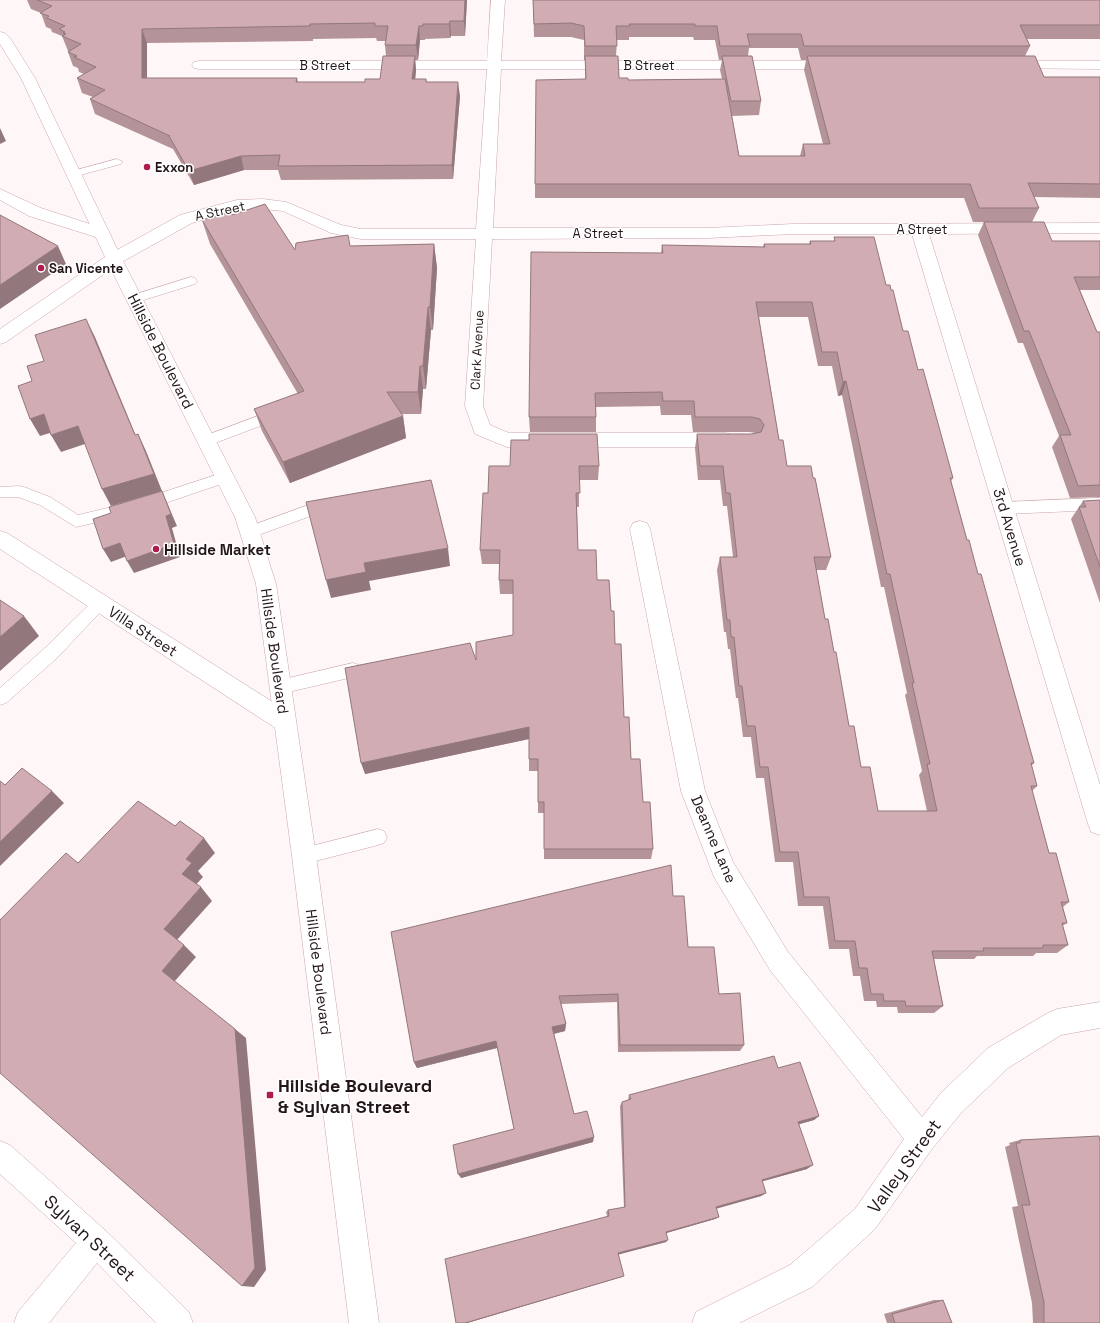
<svg xmlns="http://www.w3.org/2000/svg" width="1100" height="1323" viewBox="0 0 1100 1323" font-family="'Space Grotesk',sans-serif">
  <style>
    .lines { fill: none; stroke-linecap: round; stroke-linejoin: round }
    .lane-casing { stroke: #cba6ac; stroke-width: 1 }
    .street-casing { stroke: #cba6ac; stroke-width: 1 }
    .secondary-casing { stroke: #cba6ac; stroke-width: 1 }
    .lane { fill: #fff; fill-rule: evenodd }
    .street { fill: #fff; fill-rule: evenodd }
    .secondary { fill: #fff; fill-rule: evenodd }
    .wall { fill: #b49499; fill-rule: evenodd }
    .shaded-wall { fill: #92787d }
    .building { fill: #d1acb2; stroke: #92787d; fill-rule: evenodd }
    .poi-dot { fill: #ad1c4e; stroke: #fff; stroke-width: 1.5 }
    .labels { text-anchor: middle; dominant-baseline: central; stroke-width: 3; stroke-linejoin: round; paint-order: stroke }
    .far-street-label { font-size: 13px; fill: #231618; stroke: #fff }
    .far-poi-label { font-size: 13px; font-weight: bold; fill: #231618; stroke: #fff; text-anchor: start }
    .street-label { font-size: 15px; fill: #231618; stroke: #fff }
    .poi-label { font-size: 15px; font-weight: bold; fill: #231618; stroke: #fff; text-anchor: start }
    .near-poi-label { font-size: 18px; font-weight: bold; fill: #231618; stroke: #fff; text-anchor: start }
    .near-street-label { font-size: 18px; fill: #231618; stroke: #fff }
  </style>
  <rect width="100%" height="100%" fill="#fef6f7"/>
  <g class="lines">
    <defs>
      <path id="lane" d="M117,159L123,162L121,164L73,177L67,174L69,172Z
        M191,277L195,278L197,281L195,284L134,303L130,302L128,299L130,296Z
        M263,414L268,415L270,419L268,423L207,446L202,445L200,441L202,437Z
        M225,472L230,473L232,477L230,481L133,514L76,527L40,505L18,497H0V487L19,486L24,487L50,497L78,515L133,502Z
        M1100,498V510L1004,514L999,512L997,508L999,504L1004,502Z
        M314,503L319,505L321,509L319,513L250,538L245,536L243,532L245,528Z
        M100,597L105,599L108,603L105,607L57,658L6,703L0,705V688L45,648L95,599Z
        M353,663L359,665L361,670L359,675L353,677L280,694L274,692L272,687L274,682L280,680Z
        M378,829L384,831L387,837L384,843L378,845L304,864L298,862L295,856L298,850L304,848Z"/>
      <path id="street" d="M491,0H505L501,61H835L840,62L842,65L840,68L835,69H501L493,228H708L793,224L1100,223V233L929,234L1100,785V835L1091,832L1088,824L912,234H793L708,238L492,239L483,406L490,425L509,433H726L733,435L736,440L733,445L726,447H507L475,434L465,406L476,239H361L331,233L283,211L263,209L237,210L192,223L120,263L6,342L0,344V329L108,255L180,215L237,200L263,199L286,202L341,225L361,229H476L487,69H199L194,68L192,65L194,62L199,61H487Z
        M1009,61H1100V69L1004,68L1002,65L1004,62Z
        M0,189L41,208L108,230L110,234L108,238L102,239L29,216L0,200Z
        M640,521L647,523L650,529L705,791L733,862L788,952L922,1117L941,1093L988,1048L1048,1013L1057,1009L1100,1002V1028L1061,1035L1008,1068L961,1113L932,1149L875,1229L812,1287L739,1323H692L696,1312L790,1265L855,1209L904,1139L770,970L714,877L681,791L630,529L633,523Z
        M0,531L7,533L293,715L296,722L293,729L285,732L277,729L0,549Z
        M0,1141L10,1145L106,1231L189,1312L193,1323H156L97,1263L49,1323H14L18,1312L76,1243L0,1174Z"/>
      <path id="secondary" d="M0,32L5,33L10,38L35,78L122,259L255,517L276,584L316,856L379,1323H349L292,856L256,584L235,517L106,259L21,78L0,44Z"/>
    </defs>
    <!-- lane casing -->
    <use href="#lane" class="lane-casing"/>
    <!-- street casing -->
    <use href="#street" class="street-casing"/>
    <!-- secondary casing -->
    <use href="#secondary" class="secondary-casing"/>
    <!-- lane -->
    <use href="#lane" class="lane"/>
    <!-- street -->
    <use href="#street" class="street"/>
    <!-- secondary -->
    <use href="#secondary" class="secondary"/>
  </g>
  <!-- wall -->
  <path class="wall" d="M27,0H467L465,36H451L450,38L425,39V40H420L418,60H415L416,70L415,79H426L427,82L460,96L453,179L281,180L278,170H244L194,185L173,149L95,114L90,99L93,97L82,93L77,78L84,74L79,72L78,68L73,66L68,52L69,51H68L62,36L52,32L51,29L46,27L41,13L31,9ZM376,38L377,41H386L385,45L386,56L380,79L365,82H298L297,78H147V43L313,41V39Z
    M533,0H1100V39H1027L1030,46L1025,56L1044,77H1100V198L1034,197L1039,208L1032,222H973L964,198H535V184L585,79V60H584V40L571,37H534ZM629,37H693L694,40H715L719,60H722L720,70L722,79L628,80L619,78L616,56L617,40H629ZM749,48H798L801,60H806L804,70L823,144H803L800,156H739L732,116L759,115L761,101L748,56Z
    M232,215L295,250L350,246L434,244L437,268L433,330H431L426,389H423L421,414H401L403,416L406,438L290,483L262,431L254,409L298,394L210,244L202,220Z
    M984,222L1052,241H1100V290H1080L1097,332H1100V497L1070,498L1052,447L1059,436L1023,343H1018L978,235Z
    M834,237L886,285L918,370L953,478L951,481L967,540L978,574L1034,763L1031,766L1037,786L1032,791L1049,853L1069,902L1063,907L1067,923L1062,926L1068,945L1057,953H1036L1033,956H977L974,959H934L943,1006L934,1013H898L897,1007H877L876,1001H864L860,976H853L849,949H829L823,906H798L793,862H775L764,778H756L751,737H743L738,698H736L730,649H728L726,632H724L717,570L720,557H733L727,506H723L720,480H698L695,448L697,434H752L756,433L749,432H693L691,415H661L660,406L596,407V432H530L529,417L661,253L662,245L763,247L764,244H809L810,241H834ZM759,317H808L818,366H832L838,396L842,395L881,587H884L907,693L905,695L922,771L919,775L927,811H878L861,767L849,726L834,652L825,619L816,570H826L831,557L787,466L779,440Z
    M510,466H599L598,480H579V507H577L578,550L597,580L611,611L624,717L631,759L643,802L653,849L651,859H544V813H538V771H529V739L365,774L476,660L513,635V594H500L499,580L500,564H482L480,550L488,493Z
    M1100,500V603L1071,519L1083,501Z
    M673,896L688,947L719,994L744,1045L740,1051L618,1052L617,1002L561,1004L566,1024L565,1031L554,1034L574,1114L593,1142L461,1178L514,1129L497,1048L417,1068L414,1062Z
    M778,1068L819,1116L814,1120L799,1124L807,1169L762,1181L766,1193L761,1196L716,1208L719,1217L715,1219L666,1233V1242L618,1254L622,1277L467,1323H456L607,1216L606,1212L608,1210L624,1208L620,1106L622,1102L628,1100L629,1095Z
    M1020,1140L1100,1323H1033L1032,1303L1012,1207L1018,1206L1005,1147L1010,1145L1009,1143Z
    M934,1300H943L952,1323H887L884,1314Z"/>
  <!-- shaded-wall -->
  <path class="shaded-wall" d="M465,0H467L465,36L464,21Z
    M450,21L451,36L450,38L449,24Z
    M419,26L420,40L418,60L416,45Z
    M142,29L147,43V92L142,78Z
    M415,56L416,70L414,93L412,79Z
    M458,82L460,96L453,179L452,165Z
    M0,128L6,141L0,144Z
    M241,156L244,170L194,185L189,171Z
    M434,244L437,268L433,330L430,307Z
    M58,246L66,264L0,309V285Z
    M428,307L431,330L426,389L423,366Z
    M86,319L95,337L143,453L135,435Z
    M420,366L423,389L421,414L418,392Z
    M846,381L842,395L838,396L843,382Z
    M44,414L53,432L40,436L30,419Z
    M403,416L406,438L290,483L283,462Z
    M78,426L88,443L61,452L51,435Z
    M138,434L146,451L162,491L177,526L172,528L180,557L134,573L127,561L166,516L162,491L111,506L102,489Z
    M120,543L127,556L111,562L103,549Z
    M448,548L450,566L369,581L371,590L331,598L326,580L364,563Z
    M24,616L39,636L0,671V637Z
    M529,727V739L365,774L361,763Z
    M52,791L64,803L0,866V842Z
    M204,838L215,853L198,871L203,877L193,888L182,874L186,859Z
    M201,887L212,901L176,941L164,929Z
    M184,945L196,957L174,982L162,971Z
    M566,1024L565,1031L552,1034V1027Z
    M235,1029L246,1038L266,1270L254,1287L242,1286Z
    M496,1041L497,1048L417,1068L414,1062Z
    M819,1116L814,1120L793,1126L798,1122Z
    M594,1137L593,1142L461,1178L458,1174Z
    M813,1165L807,1169L757,1183L762,1180Z
    M766,1193L761,1196L712,1210L716,1207Z
    M719,1217L715,1219L663,1234L666,1232Z
    M668,1240L666,1242L617,1255L618,1253Z
    M624,1276L467,1323H465Z"/>
  <!-- building -->
  <path class="building" d="M37,0H465L464,21H450L449,24H423V26H419L416,45H385L388,26H375V23L310,24V26L142,29V78H297L296,82H365V79H380L383,56H415L412,79H426V82H458L452,165L278,166L280,155L241,156L189,171L169,136H170L90,99L105,90L77,78L96,67L74,57L77,56L68,52L81,44L62,36L66,34L63,33L65,32L59,29L65,26L47,18L49,16L40,13L52,6Z
    M533,0H1100V25H1020L1030,46H804L801,34H747L750,46H720L717,26H695V24H629L630,26H616L617,46H585L584,26L571,23L534,24Z
    M585,56H618L619,78H628V80L725,79L739,156H805L803,144H830L807,56H1035L1044,77H1100V184L1028,183L1039,208H979L970,184H535L536,80L586,79Z
    M722,56H752L761,101H731Z
    M265,204L295,250L296,243L348,235L350,246L434,244L430,307H428L423,366H420L418,392H387L403,416L283,462L254,409L304,391L202,220L230,212L232,215Z
    M0,215L58,246L0,285Z
    M984,222H1044L1052,241H1100V277H1074L1097,332H1100V485L1078,486L1060,435H1071L1029,331H1024Z
    M834,237H874L886,285H890L891,290H893L903,331H908L918,370L923,369L953,478H950L967,540H969L978,574H981L1034,763H1031L1037,786H1031L1049,853H1056L1069,902H1061L1067,923H1062L1068,945H1043V948H983L984,951H932L943,1006H906L905,1001H884L883,994H871L867,968H859L855,941H835L829,897H804L798,852H780L768,767H760L755,726H747L742,686H739L734,637H731L730,620H727L720,557H737L730,493H726L723,466H700L697,434H752L761,432L764,425L760,419L752,417H695L694,401H663L662,392L595,393L596,417H529L531,252L663,253L662,245L765,247L764,244H811L810,241H835ZM756,302H812L822,352H837L843,382L846,381L887,574H890L914,683H912L930,764H927L937,811H878L870,767H861L854,726H849L836,652H834L828,619H825L814,557H831L815,478H813L811,466H787L783,440H779Z
    M86,319L135,435L138,434L154,474L102,489L78,426L51,435L44,414L30,419L18,386L32,381L27,366L44,361L35,335Z
    M529,434H597L599,466H579L580,493H576L578,550H596L597,580H609L611,611H614L615,644H621L624,717H629L631,759H640L643,802H650L653,849H544V802H538V759H529V727L361,763L345,668L470,643L476,660V642L513,635V580H499L500,550H480L483,493H488L489,466H510L511,440H529Z
    M431,480L448,548L364,563L366,572L326,580L306,502Z
    M162,491L171,514L166,516L174,544L127,561L120,543L103,549L93,519L111,513L109,507Z
    M1100,500V567L1079,507H1086L1083,501Z
    M0,600L24,616L0,637Z
    M22,768L52,791L0,842V781L5,785Z
    M138,801L175,826L180,821L204,838L186,859L192,863L182,874L201,887L164,929L184,945L162,971L235,1029L255,1268L242,1286L0,1073V920L66,853L78,863Z
    M671,865L673,896H684L688,947H714L719,994L740,993L744,1045H620L618,994L559,996L566,1024L552,1027L574,1114L587,1111L594,1137L458,1174L453,1145L514,1129L496,1041L414,1062L391,932Z
    M774,1056L778,1068L800,1062L819,1116L798,1122L813,1165L762,1180L766,1193L716,1207L719,1217L666,1232L668,1240L618,1253L624,1276L465,1323H456L445,1259L609,1216L608,1210L625,1207L622,1102L631,1099L629,1095Z
    M1099,1136L1100,1141V1323H1044V1302L1022,1205H1030L1016,1143H1020V1140Z
    M943,1300L952,1323H895L892,1314Z"/>
  <!-- markers -->
  <g class="poi-dot">
    <circle cx="147" cy="167" r="4"/>
    <circle cx="41" cy="268" r="4"/>
    <circle cx="156" cy="549" r="4"/>
    <rect x="266" y="1091" width="8" height="8" rx="2"/>
  </g>
  <g class="labels">
    <!-- far-street labels -->
    <g class="far-street-label">
      <text x="325" y="65">B Street</text>
      <text x="649" y="65">B Street</text>
      <text transform="translate(220 211) rotate(-12)">A Street</text>
      <text x="922" y="229">A Street</text>
      <text x="598" y="233">A Street</text>
      <text transform="translate(477 350) rotate(-87)">Clark Avenue</text>
    </g>
    <!-- far-poi labels -->
    <g class="far-poi-label">
      <text x="155" y="167">Exxon</text>
      <text x="49" y="268">San Vicente</text>
    </g>
    <!-- street labels -->
    <g class="street-label">
      <text transform="translate(161 351) rotate(63)">Hillside Boulevard</text>
      <text transform="translate(1010 527) rotate(73)">3rd Avenue</text>
      <text transform="translate(143 631) rotate(33)">Villa Street</text>
      <text transform="translate(275 651) rotate(82)">Hillside Boulevard</text>
      <text transform="translate(714 839) rotate(67)">Deanne Lane</text>
      <text transform="translate(319 972) rotate(83)">Hillside Boulevard</text>
    </g>
    <!-- poi labels -->
    <g class="poi-label">
      <text x="164" y="549">Hillside Market</text>
    </g>
    <!-- near-poi labels -->
    <g class="near-poi-label">
      <text x="278" y="1085">Hillside Boulevard<tspan x="278" dy="21">&amp; Sylvan Street</tspan></text>
    </g>
    <!-- near-street labels -->
    <g class="near-street-label">
      <text transform="translate(904 1166) rotate(-54)">Valley Street</text>
      <text transform="translate(90 1238) rotate(43)">Sylvan Street</text>
    </g>
  </g>
</svg>
